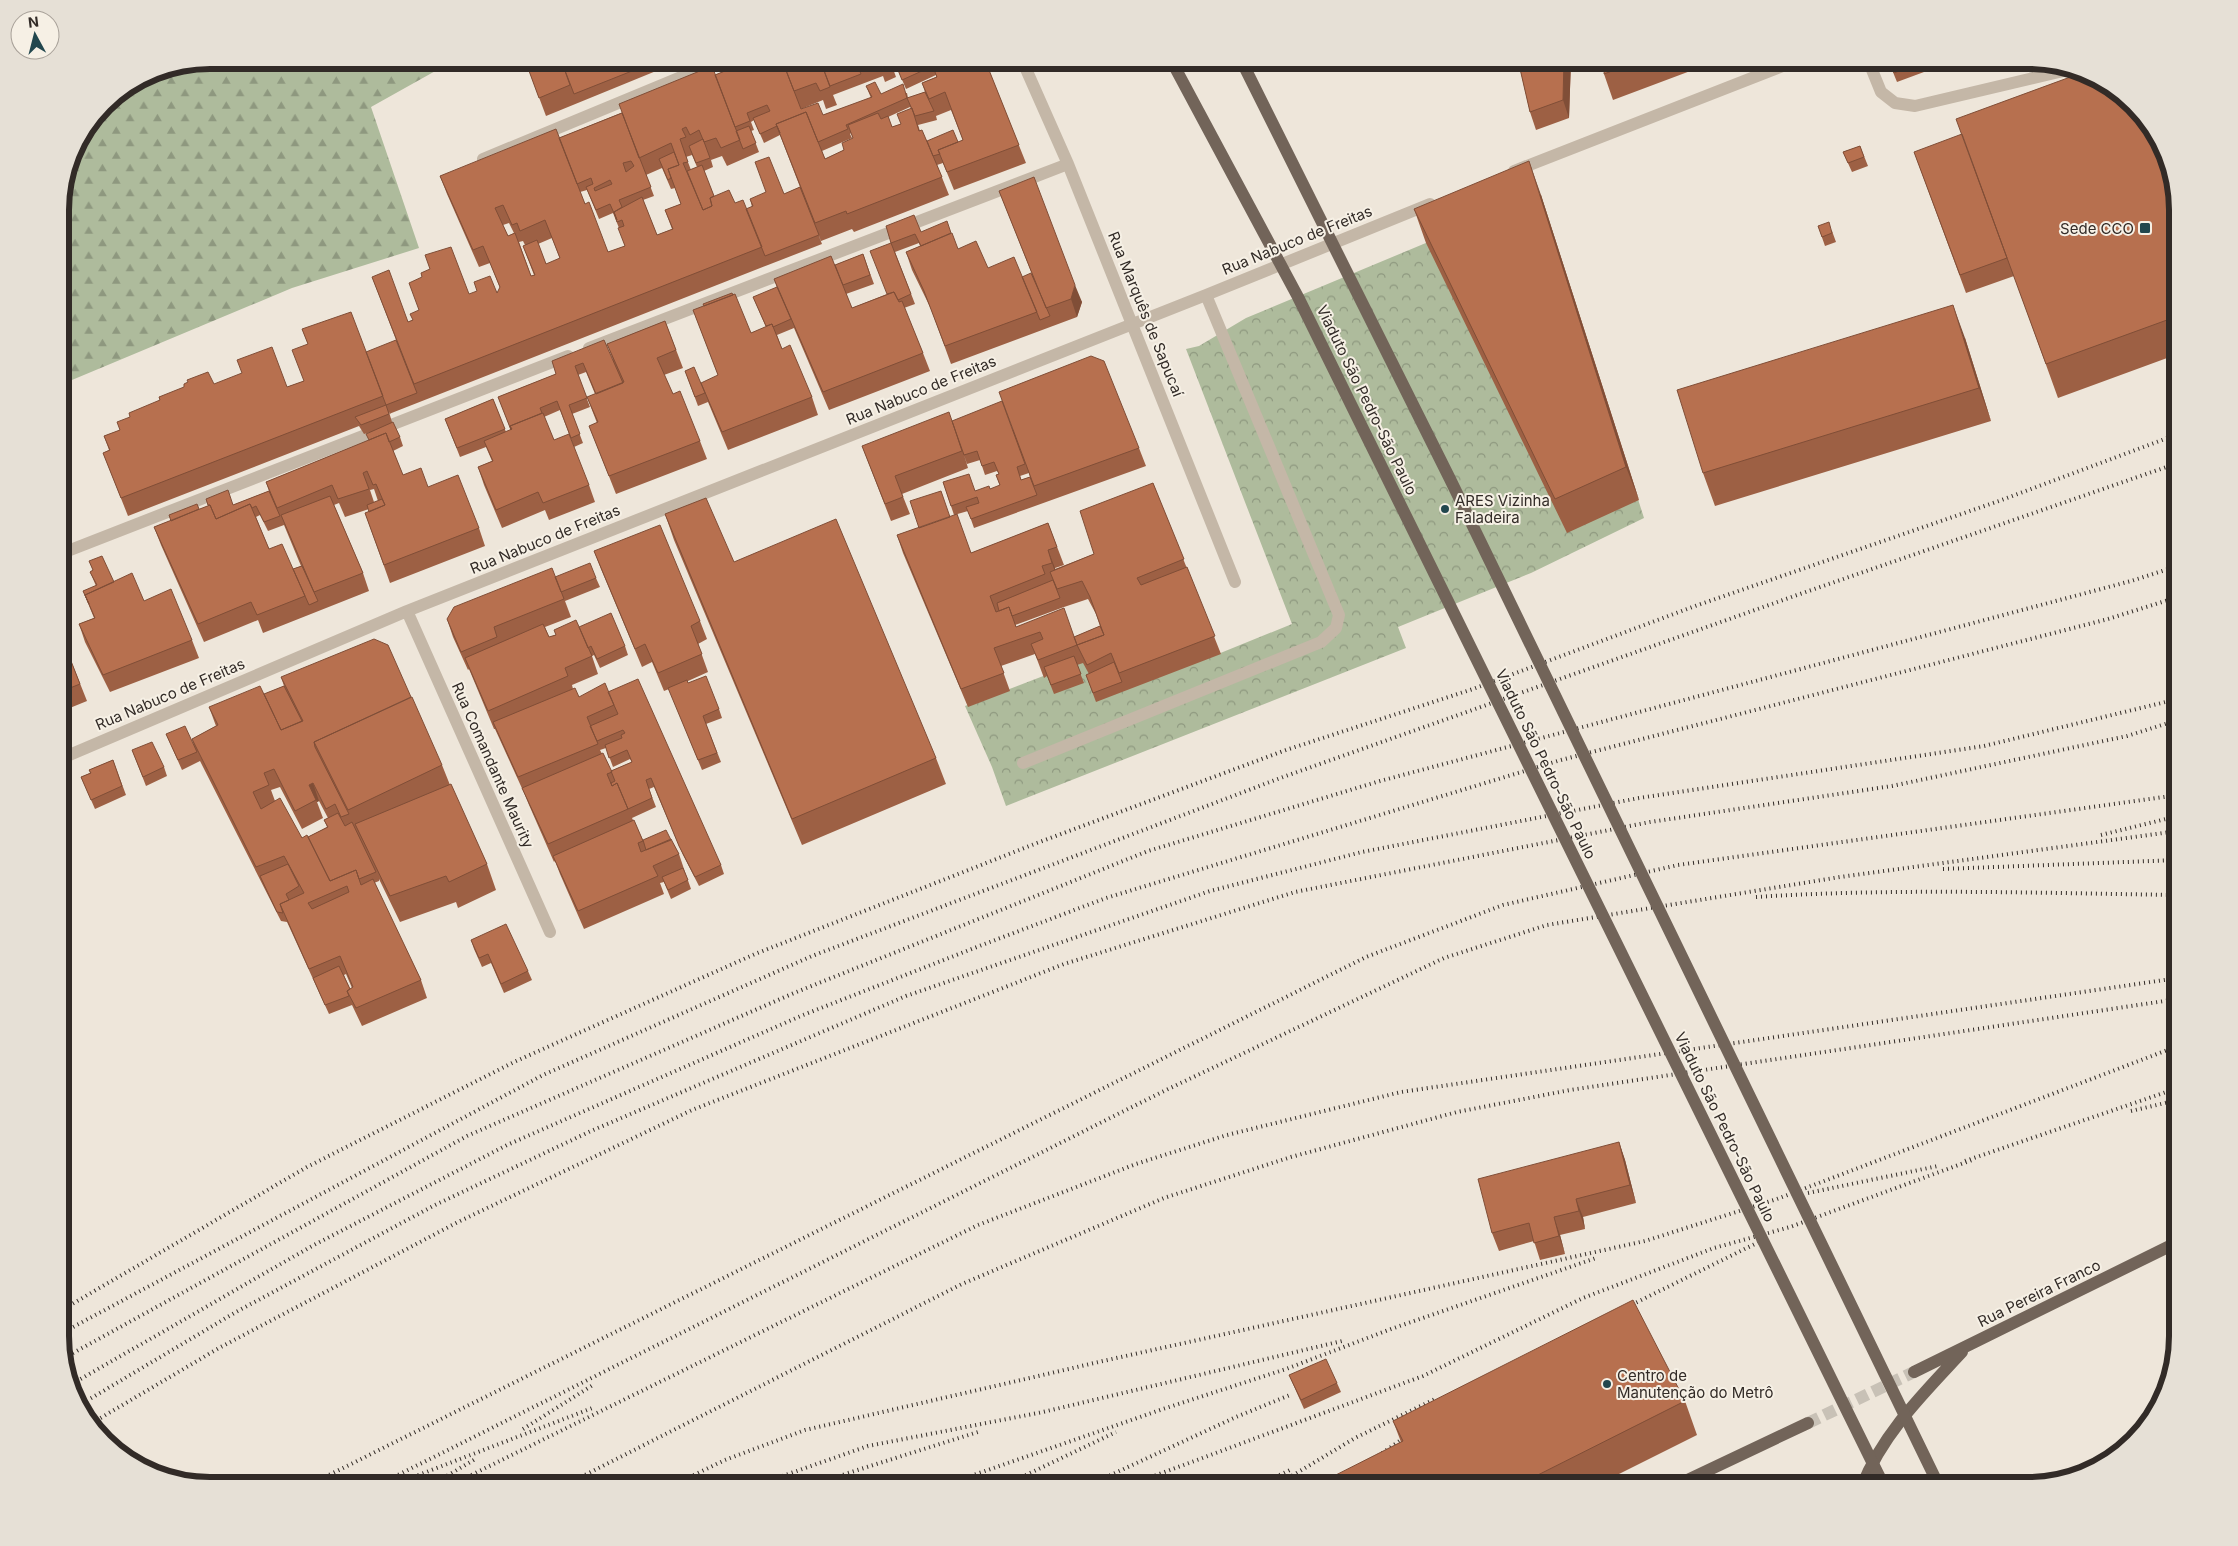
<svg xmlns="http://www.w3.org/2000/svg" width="2238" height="1546" viewBox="0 0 2238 1546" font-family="Inter,sans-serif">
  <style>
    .forest { fill: url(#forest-firs) }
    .park { fill: url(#park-crowns) }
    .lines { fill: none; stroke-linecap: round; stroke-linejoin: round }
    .major-tunnel { stroke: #c8c1b6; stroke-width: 12; stroke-dasharray: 12 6; stroke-linecap: butt }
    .minor { stroke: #c4b7a7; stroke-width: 12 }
    .major { stroke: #726459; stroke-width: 12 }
    .rail { stroke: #322b27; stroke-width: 4; stroke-dasharray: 1 4; stroke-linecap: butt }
    .major-bridge { stroke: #726459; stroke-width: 12 }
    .wall { fill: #9d6044; fill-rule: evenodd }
    .shaded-wall { fill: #804e37 }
    .building { fill: #b7704f; stroke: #804e37; fill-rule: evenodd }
    .poi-dot { fill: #22474e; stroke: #f6f0e5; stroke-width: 2 }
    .labels { text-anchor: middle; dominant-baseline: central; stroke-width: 4; stroke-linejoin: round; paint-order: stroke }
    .poi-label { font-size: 15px; fill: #322b27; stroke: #f6f0e5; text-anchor: start }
    .street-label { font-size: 15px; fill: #322b27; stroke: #f6f0e5 }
    .rim { fill: none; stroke: #322b27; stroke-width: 6 }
  </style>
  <defs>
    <pattern id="forest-firs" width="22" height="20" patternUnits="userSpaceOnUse" patternTransform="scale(1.25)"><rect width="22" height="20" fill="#aebb9c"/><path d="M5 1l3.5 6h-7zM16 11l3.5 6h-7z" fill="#8e987f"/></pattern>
    <pattern id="park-crowns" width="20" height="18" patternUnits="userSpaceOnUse" patternTransform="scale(1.25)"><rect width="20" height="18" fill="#aebb9c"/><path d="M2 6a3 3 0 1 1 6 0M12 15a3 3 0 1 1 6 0" fill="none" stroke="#8e987f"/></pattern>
  </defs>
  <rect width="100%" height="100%" fill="#eee6da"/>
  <!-- forest -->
  <path class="forest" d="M210,60H455L371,107L419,248L292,288L60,385V200L72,152L104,104L153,71Z"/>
  <!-- park -->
  <path class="park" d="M1541,195L1644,518L1531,573L1398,627L1406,648L1006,806L992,767L965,706L1202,615L1218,654L1292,624L1186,349L1199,346L1246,318Z"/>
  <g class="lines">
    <!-- major-tunnel -->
    <path class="major-tunnel" d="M1808,1423L1914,1372"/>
    <!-- minor -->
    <path class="minor" d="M1022,60L1068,164L1235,582
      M1868,60L1881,92L1895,103L1915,106L2076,68
      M483,159L722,60
      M1514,171L1798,60
      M589,348L1068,164
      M60,554L568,356
      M407,611L550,932
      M60,759L407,611L1206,295L1430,204
      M1023,763L1321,642L1336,628L1339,615L1206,295"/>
    <!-- major -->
    <path class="major" d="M1914,1372L2178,1242
      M1675,1486L1808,1423
      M1862,1486C1883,1433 1924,1393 1962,1352"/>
    <!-- rail -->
    <path class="rail" d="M2101,835L2178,816
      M1943,869L2178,860
      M1756,897C1896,888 2037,893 2178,895
      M2131,1111L2178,1100
      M1965,1161L2178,1088
      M1808,1193L1938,1166
      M1623,1309L1765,1239
      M60,1311L307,1167L514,1062L755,954L1037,843L1286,750L1473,689L1698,605L1999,501L2178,434
      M60,1334L543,1075L812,956L1283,777L1800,594L2178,463
      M64,1358L467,1136L794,993L1148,851L1380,781L2131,581L2178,566
      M72,1384L312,1246L507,1145L803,1015L982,945L1106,898L1561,760L2108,619L2178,597
      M78,1406L236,1312L435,1205L591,1131L906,996L1210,891L1362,852L1639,798L1984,746L2178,699
      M92,1423L219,1348L458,1222L692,1110L1064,964L1295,892L1650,822L1892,786L2127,736L2178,720
      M523,1429L593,1385
      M1378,1456L1411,1433
      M307,1486L1366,957L1503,905L1678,865L2178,795
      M376,1486L1164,1091L1444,958L1547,925L1840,877L2178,831
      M390,1486L595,1407
      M430,1486L477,1458
      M449,1486L978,1225L1136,1164L1227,1135L1401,1092L2178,978
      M563,1486L962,1284L1164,1198L1291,1157L1457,1112L1570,1090L2178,999
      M671,1486L725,1460L805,1430L1103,1361L1645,1241L1777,1199L2178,1046
      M754,1486L868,1446L1043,1412L1342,1341
      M821,1486L845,1474L981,1431
      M942,1486L1163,1409L1286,1369L1391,1329L1596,1258
      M1003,1486L1116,1432
      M1087,1486L1236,1417L1290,1395
      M1127,1486L1423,1376L1583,1298L1714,1248L1790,1227L1972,1160
      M1257,1486L1290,1470
      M1275,1486L1355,1438L1435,1399"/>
    <!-- major-bridge -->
    <path class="major-bridge" d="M1171,60L1298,297L1884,1486
      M1241,60L1450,479L1939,1486"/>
  </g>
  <!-- wall -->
  <path class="wall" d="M525,60H683L546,116Z
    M752,60H985L1026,163L954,190L943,163L937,165L949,195L854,232L852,229L821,241L813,221L822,244L768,265L389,414V412L392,422L400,437L403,446L393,451L403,475L428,487L479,528L485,546L390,583L365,513L369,512V509L345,517L339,503L334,505L363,573L369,591L263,633L258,620L204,642L161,545L154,527L208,506L206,499L233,505L269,491L266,482L369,440L371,432L364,434L359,426L128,516L103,453L109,450L104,436L120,430L130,417L160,400L159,397L214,384L287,387L304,381L308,344L302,329L369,359L403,358L372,277L408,322L469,294L497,293L500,288L490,263L479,267L447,194L440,176L559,138ZM891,63H895L906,89L936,75V77L922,83L925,92L908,98L907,93L881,94L866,86L871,98L823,115L801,109L823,100L826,109L837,105L833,95L883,76L885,82L896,77ZM910,107L911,108L901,124L892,127L888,117ZM951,110L963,140L958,142L927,141L920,131L918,125L937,120L936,116ZM754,120L764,143L780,135L800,187L784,194L750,199L752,207L746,209L735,203L714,196L704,171L713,167L711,160L722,156L727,166L759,152L751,131L754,130L751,122ZM851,133L853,138L844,150L825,159L822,151L852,138L850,134ZM692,155L697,167L691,170L686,157ZM662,168L671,189L675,188L681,204L665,210L672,229L657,235L643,200L654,196L646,175ZM587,190L599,219L613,213L619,228L625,246L608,252L585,204L580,192ZM509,223L514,233L508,236L503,225ZM552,238L560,259L546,264L538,244ZM523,241L525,245L523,246L534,275L531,276L519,242ZM374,489L378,501L374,502L370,490ZM260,515L268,531L284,525L301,566L293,569L269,549L256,517Z
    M1518,60H1571L1569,118L1536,130L1530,112Z
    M1605,60H1694L1693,70L1613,100L1604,74Z
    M1888,60H1919L1924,72L1897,82Z
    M1860,146L1868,166L1852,172L1843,152Z
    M1914,152L2178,209V354L2058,398L2014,276L1966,293Z
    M999,191L1082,302L1077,317L951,364L931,309L912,270L906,252L920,246L919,243L895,252L915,304L904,308L923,353L930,371L829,410L794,328L777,335L782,349L812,397L818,415L728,450L708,402L698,406L685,371L703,390L718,375L693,310L751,333L766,327L753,297L777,288L774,279L835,265L863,254L874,284L846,294L852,308L887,294L891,243L886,226L921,232L958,249L988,268L1022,277L1032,274Z
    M1541,195L1639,500L1567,533L1426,243L1414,209Z
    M1818,226L1832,231L1836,242L1825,246Z
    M665,321L683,368L664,375L673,394L700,441L707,459L616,494L589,426L597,423L587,397L595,394L586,372L578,375L590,407L572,414L583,443L574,447L560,410L544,417L554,440L589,485L595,502L549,520L545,510L502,528L484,485L478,467L492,461L486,447L460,457L445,419L493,399L506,432L511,430L498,397L556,374L552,361L613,360L607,344Z
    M1965,338L1991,421L1715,506L1703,473Z
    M952,421L1139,448L1146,466L974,528L968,511L954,515L943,482L975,491L990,489L1000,486L996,475L999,474L997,471L985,475L980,460L967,464L964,455L968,468L902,494L910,514L891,521L862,446ZM1029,473L1030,477L1021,480L1020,476Z
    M1153,483L1221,654L1096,702L1086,675L1089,674L1083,663L1077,665L1084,683L1054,694L1047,676L1044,678L1035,654L1001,666L1010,691L968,707L903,553L897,535L950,517L971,553L1048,523L1064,565L1055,568V569L1094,554ZM1088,599L1096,614L1100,626L1074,637L1016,627L1015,625L1064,607Z
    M665,514L734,562L936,758L946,784L802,845L674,540Z
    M594,551L700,621L707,639L698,644L708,672L688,681V683L719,709L722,718L706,724L721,762L702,770L669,689L664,691L652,662L642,667L601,569Z
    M89,561L114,582L144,601L192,640L199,658L110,692L85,642L79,624L94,618L83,591L96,586L90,572L93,570Z
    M555,577L596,578L600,587L565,601L571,617L545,627L549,637L579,627L625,646L628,655L600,668L594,655L592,656L598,674L572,685L573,689L579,697L608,692L721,865L724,874L699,886L683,855L654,787L649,789L656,807L632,818L643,840H671L679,854L685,872L691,889L671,899L664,882L660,883L664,894L584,929L560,874L555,861L554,862L529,805L525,795L495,729H494L469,669L468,670L453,637L447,619ZM606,748L613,767L630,759L632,762L611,771L600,750Z
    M60,633L87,701L60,712Z
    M281,677L442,765L450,785L487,864L496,890L458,908L456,902L400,922L379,879V881L374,883L421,980L427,998L362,1026L352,1005L329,1014L287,922L281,921L200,761L182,770L166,734L194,746L192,739L216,726L209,707L264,694L284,686ZM280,787L302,829L323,818L317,802L319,801L328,818L324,820L327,827L308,837L302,838L275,801L271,790ZM346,974L352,988L350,989L344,975Z
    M132,750L164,767L167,776L146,786Z
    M113,760L126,795L95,809L81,777L90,773L89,770Z
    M471,940L528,971L532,980L504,993L491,963L482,967L474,949Z
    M1619,1142L1625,1160L1636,1203L1583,1217L1585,1229L1560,1235L1565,1254L1540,1260L1534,1241L1499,1251L1492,1233Z
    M1289,1375L1337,1383L1341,1392L1304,1409Z
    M1685,1401L1697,1435L1595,1486H1319L1401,1442L1393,1421Z"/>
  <!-- shaded-wall -->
  <path class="shaded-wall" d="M1564,60H1571L1569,118L1563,100Z
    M1689,60H1694L1693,70Z
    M1529,161L1541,195L1639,500L1626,467Z
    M1075,285L1082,302L1077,317L1071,299Z
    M1953,305L1965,338L1991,421L1979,388Z
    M1048,550L1055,568L1058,581L1052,563Z
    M313,783L319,801L317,802L309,785Z
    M1619,1142L1625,1160L1636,1203L1630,1185Z
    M1576,1199L1583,1217L1585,1229L1579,1211Z
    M1554,1217L1560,1235L1565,1254L1559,1236Z"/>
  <!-- building -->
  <path class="building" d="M525,60H561L570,85L539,98Z
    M561,60H633L637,69L574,94Z
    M752,60H782L801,109L818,103L823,115L872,97L866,86L875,82L881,94L903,84L907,98L846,125L848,129L818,142L806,112L776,124L780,133L777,126L760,134L753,118L770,111L767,105L747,113L750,121L735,127L715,75Z
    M782,60H820L830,87L820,91L816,83L794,91Z
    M820,60H855L861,74L830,86Z
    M856,60H872L858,66Z
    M878,60H888L879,64Z
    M894,60H930L933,66L902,80Z
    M930,60H985L1019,145L947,172L938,150L963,140L945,92L929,99L922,83L937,77Z
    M1518,60H1564L1563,100L1530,112Z
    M1605,60H1641L1604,74Z
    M1889,60H1919L1920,63L1894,73Z
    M712,66L740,140L721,148L716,138L704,142L699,130L690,135L686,127L682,129L686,137L680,139L688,162L683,163L703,210L712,206L710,198L729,190L735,203L743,200L762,247L414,384L372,277L389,270L408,322L413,320L410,314L419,310L409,283L422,277L421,273L430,269L425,255L451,247L469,294L477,291L474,282L490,276L497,293L500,287L483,246L473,250L440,176L556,129L585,204L589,202L608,252L625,246L618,228L624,226L622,220L617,222L614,212L642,197L657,235L673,229L665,210L681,204L668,169L679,165L671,143L639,158L619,104ZM503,205L512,225L517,223L520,231L545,220L560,258L546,264L537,240L523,246L535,275L531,276L515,233L508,236L495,208Z
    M2084,72L2112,85L2158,135L2178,209V316L2046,364L1956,119Z
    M925,92L934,111L915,116L907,98Z
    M912,108L919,131L922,130L942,177L847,214L846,211L815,223L776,124L806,112L825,159L844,150L842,143L853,138L848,125L878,113L881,119L888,116L892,127L901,124L897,114Z
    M622,113L651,187L619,200L622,207L614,212L617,220L610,204L596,210L586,187L593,184L591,178L577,184L559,138ZM631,161L634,166L626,172L623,163ZM610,180L612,184L595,191L594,188Z
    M749,126L756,143L743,149L736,131Z
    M953,130L958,142L938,150L940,154L933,156L927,141Z
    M1962,134L2007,258L1960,275L1914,152Z
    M703,139L710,158L696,163L689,146Z
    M1860,146L1864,157L1848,163L1843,152Z
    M674,152L679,165L668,169L671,178L668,180L659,159Z
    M769,157L784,194L800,187L819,235L765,256L746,209L753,206L750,199L766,192L755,162Z
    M1529,161L1626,467L1555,499L1414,209Z
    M702,165L714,196L710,198L712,206L703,210L687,171Z
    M1034,177L1075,285L1071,299L1046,308L999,191Z
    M914,215L921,232L947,221L951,233L921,246L915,234L891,243L886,226Z
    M1829,222L1832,233L1822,237L1818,226Z
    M952,233L958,249L976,241L988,268L1014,257L1037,312L945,346L924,291L906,252Z
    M891,243L911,294L898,300L894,292L887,294L870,251Z
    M863,254L870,275L843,285L835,265Z
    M831,256L852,308L894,292L899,302L902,301L923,353L823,392L774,279Z
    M1031,273L1050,316L1040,320L1022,277Z
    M777,287L791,319L773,327L772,324L766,326L753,297Z
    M732,293L733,295L704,306L703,304Z
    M735,294L751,333L772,324L782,349L790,345L812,397L722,432L701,383L718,375L693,310Z
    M1953,305L1979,388L1703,473L1677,390Z
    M351,312L383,396L121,498L103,453L110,450L104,436L120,430L117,422L130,417L129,413L160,400L159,397L184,387V384L188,382L187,380L208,372L214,384L242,373L237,360L272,347L287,387L304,381L292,350L308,344L302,329Z
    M665,321L676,350L657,358L673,394L680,391L700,441L609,476L589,426L598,422L587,397L624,382L607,344Z
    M396,340L417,393L386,405L366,352Z
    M604,340L623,383L596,394L583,363L575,366L587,398L569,405L580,434L571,438L557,401L540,408L542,413L510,426L511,430L498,397L556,374L552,361Z
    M1091,356L1104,361L1139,448L1034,486L999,392Z
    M694,367L705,393L695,397L685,371Z
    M493,399L505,429L457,448L445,419Z
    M1002,401L1025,464L1017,467L1021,480L1030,477L1037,495L971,519L966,507L979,503L977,497L951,506L943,482L969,474L975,491L989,486L990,489L1000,485L996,475L999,474L994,462L982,466L977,451L964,455L952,421Z
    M386,405L389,414L361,425L355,417Z
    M949,412L962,451L895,476L903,497L885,504L862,446Z
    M543,413L554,440L569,434L589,485L543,503L538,492L496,510L478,467L493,461L484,441L512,429L510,426Z
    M393,422L400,437L389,442L386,433L369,440L366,434Z
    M386,433L403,475L421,468L428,487L458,475L479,528L384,565L365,513L385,505L376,484L373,485L367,471L363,473L369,489L338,499L332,485L277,508L266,482Z
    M1153,483L1184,559L1137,578L1141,585L1187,567L1215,636L1119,673L1111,653L1087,665L1077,645L1104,635L1090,597L1082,581L1057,589L1050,572L1094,554L1080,511Z
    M228,490L233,505L269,491L280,516L264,522L256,506L252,508L250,504L216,519L210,505H208L206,499Z
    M941,491L950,517L919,528L910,501Z
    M330,496L363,573L314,592L281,515Z
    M706,498L734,562L836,519L936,758L792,819L665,514Z
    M382,499L385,505L369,512L367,505Z
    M197,504L199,509L171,521L169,515Z
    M250,504L269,549L282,544L305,596L257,615L251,602L198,624L154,527L210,505L216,519Z
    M957,514L971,553L1048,523L1057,547L1048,550L1052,563L1042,566L1045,574L990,596L996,612L1009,607L1016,627L1064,608L1077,645L1038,660L1031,644L1043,639L1040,632L994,648L1004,673L961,689L897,535Z
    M660,525L700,621L691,626L702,654L658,673L645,644L635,649L594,551Z
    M102,556L114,582L85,595L89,604L83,591L97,585L90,572L93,570L89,561Z
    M590,563L596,578L561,592L555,577Z
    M302,566L318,601L309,605L293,569Z
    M552,568L564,599L494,627L497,637L461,652L447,619L454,607Z
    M132,573L144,601L171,589L192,640L103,675L79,624L95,618L85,595Z
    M1053,580L1060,598L1012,616L1009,607L999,611L997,603Z
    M611,613L625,646L597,659L591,646L588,648L579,627Z
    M576,620L592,656L565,668L568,676L488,711L465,658L543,624L549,637L556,635L554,630Z
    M1100,626L1104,635L1077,645L1074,637Z
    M60,633L80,684L60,692Z
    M374,639L388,645L411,697L314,742L315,747L349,814L341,817L335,804L326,809L313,783L309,785L316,800L295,811L274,769L264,773L269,785L253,792L261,809L280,798L302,838L307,835L330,881L356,870L361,885L373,879L421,980L356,1008L347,991L353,987L340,956L309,969L280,904L304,893L284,856L256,867L192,739L218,725L209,707L260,686L281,730L303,721L281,677ZM347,886L349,892L312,909L308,903Z
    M1074,656L1081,674L1051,685L1044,667Z
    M1114,662L1122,682L1093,693L1086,675Z
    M706,676L719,709L703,716L717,753L698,760L668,688L687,680L688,683Z
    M638,679L721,865L695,877L679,846L651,778L646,780L652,798L628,809L617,783L612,786L611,783L615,781L611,771L632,762L627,750L609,758L605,745L622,738L621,735L625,733L623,730L597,741L590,726L618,714L608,692Z
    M605,683L614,705L587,717L598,744L518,777L493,722L575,688L579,697Z
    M284,686L302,721L281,730L264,694Z
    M412,697L442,765L348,810L314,742Z
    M185,726L197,752L178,760L166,734Z
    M152,742L164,767L143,777L132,750Z
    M603,753L612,772L607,774L612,786L617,783L628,809L548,844L522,788Z
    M113,760L122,786L91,800L81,777L91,773L89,770Z
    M451,784L487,864L449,882L446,876L390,896L355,824Z
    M338,813L345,826L352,822L376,872L359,879L356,870L330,881L308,837L328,827L324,820Z
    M634,820L643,841L638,843L641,852L671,839L679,854L653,866L658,876L578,911L553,856Z
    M666,830L671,840L646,850L643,840Z
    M288,864L299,886L286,894L289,900L280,904L283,913L277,912L260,876Z
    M683,868L688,880L668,890L662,877Z
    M506,924L528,971L501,984L488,954L479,958L471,940Z
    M339,966L350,989L347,991L349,996L325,1005L313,978Z
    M1619,1142L1630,1185L1576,1199L1579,1211L1554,1217L1559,1236L1534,1243L1529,1223L1492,1233L1478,1179Z
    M1633,1300L1685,1401L1516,1486H1319L1318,1484L1403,1441L1393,1421Z
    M1326,1359L1337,1383L1301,1400L1289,1375Z"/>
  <!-- markers -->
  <g class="poi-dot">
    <rect x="2139" y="222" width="12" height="12" rx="2.5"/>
    <circle cx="1445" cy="509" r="5"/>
    <circle cx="1607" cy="1384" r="5"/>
  </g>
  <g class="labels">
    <!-- poi labels -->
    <g class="poi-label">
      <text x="2134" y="228" text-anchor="end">Sede CCO</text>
      <text x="1455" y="500">ARES Vizinha<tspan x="1455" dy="17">Faladeira</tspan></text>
      <text x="1617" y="1375">Centro de<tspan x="1617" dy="17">Manutenção do Metrô</tspan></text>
    </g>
    <!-- street labels -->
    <g class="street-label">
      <text transform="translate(1297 240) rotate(-22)">Rua Nabuco de Freitas</text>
      <text transform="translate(1146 314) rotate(68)">Rua Marquês de Sapucaí</text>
      <text transform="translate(921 390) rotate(-22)">Rua Nabuco de Freitas</text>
      <text transform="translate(1367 400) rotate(64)">Viaduto São Pedro-São Paulo</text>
      <text transform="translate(545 539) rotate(-22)">Rua Nabuco de Freitas</text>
      <text transform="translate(170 694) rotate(-23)">Rua Nabuco de Freitas</text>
      <text transform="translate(1546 764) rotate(64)">Viaduto São Pedro-São Paulo</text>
      <text transform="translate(493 765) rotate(66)">Rua Comandante Maurity</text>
      <text transform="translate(1725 1127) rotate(64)">Viaduto São Pedro-São Paulo</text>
      <text transform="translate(2039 1293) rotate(-26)">Rua Pereira Franco</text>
    </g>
  </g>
  <!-- crop -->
  <path d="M0 0H2238V1546H0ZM210 69H2028A141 141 0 0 1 2169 210V1336A141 141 0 0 1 2028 1477H210A141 141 0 0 1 69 1336V210A141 141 0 0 1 210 69Z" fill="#e6e0d6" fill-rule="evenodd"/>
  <path class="rim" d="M210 69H2028A141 141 0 0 1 2169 210V1336A141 141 0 0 1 2028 1477H210A141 141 0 0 1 69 1336V210A141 141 0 0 1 210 69Z"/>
  <!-- north arrow -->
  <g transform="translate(35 35) rotate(353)"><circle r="24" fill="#f6f0e5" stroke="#a8a199"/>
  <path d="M0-4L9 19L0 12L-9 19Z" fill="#22474e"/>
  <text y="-8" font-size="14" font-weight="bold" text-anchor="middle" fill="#322b27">N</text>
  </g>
</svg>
